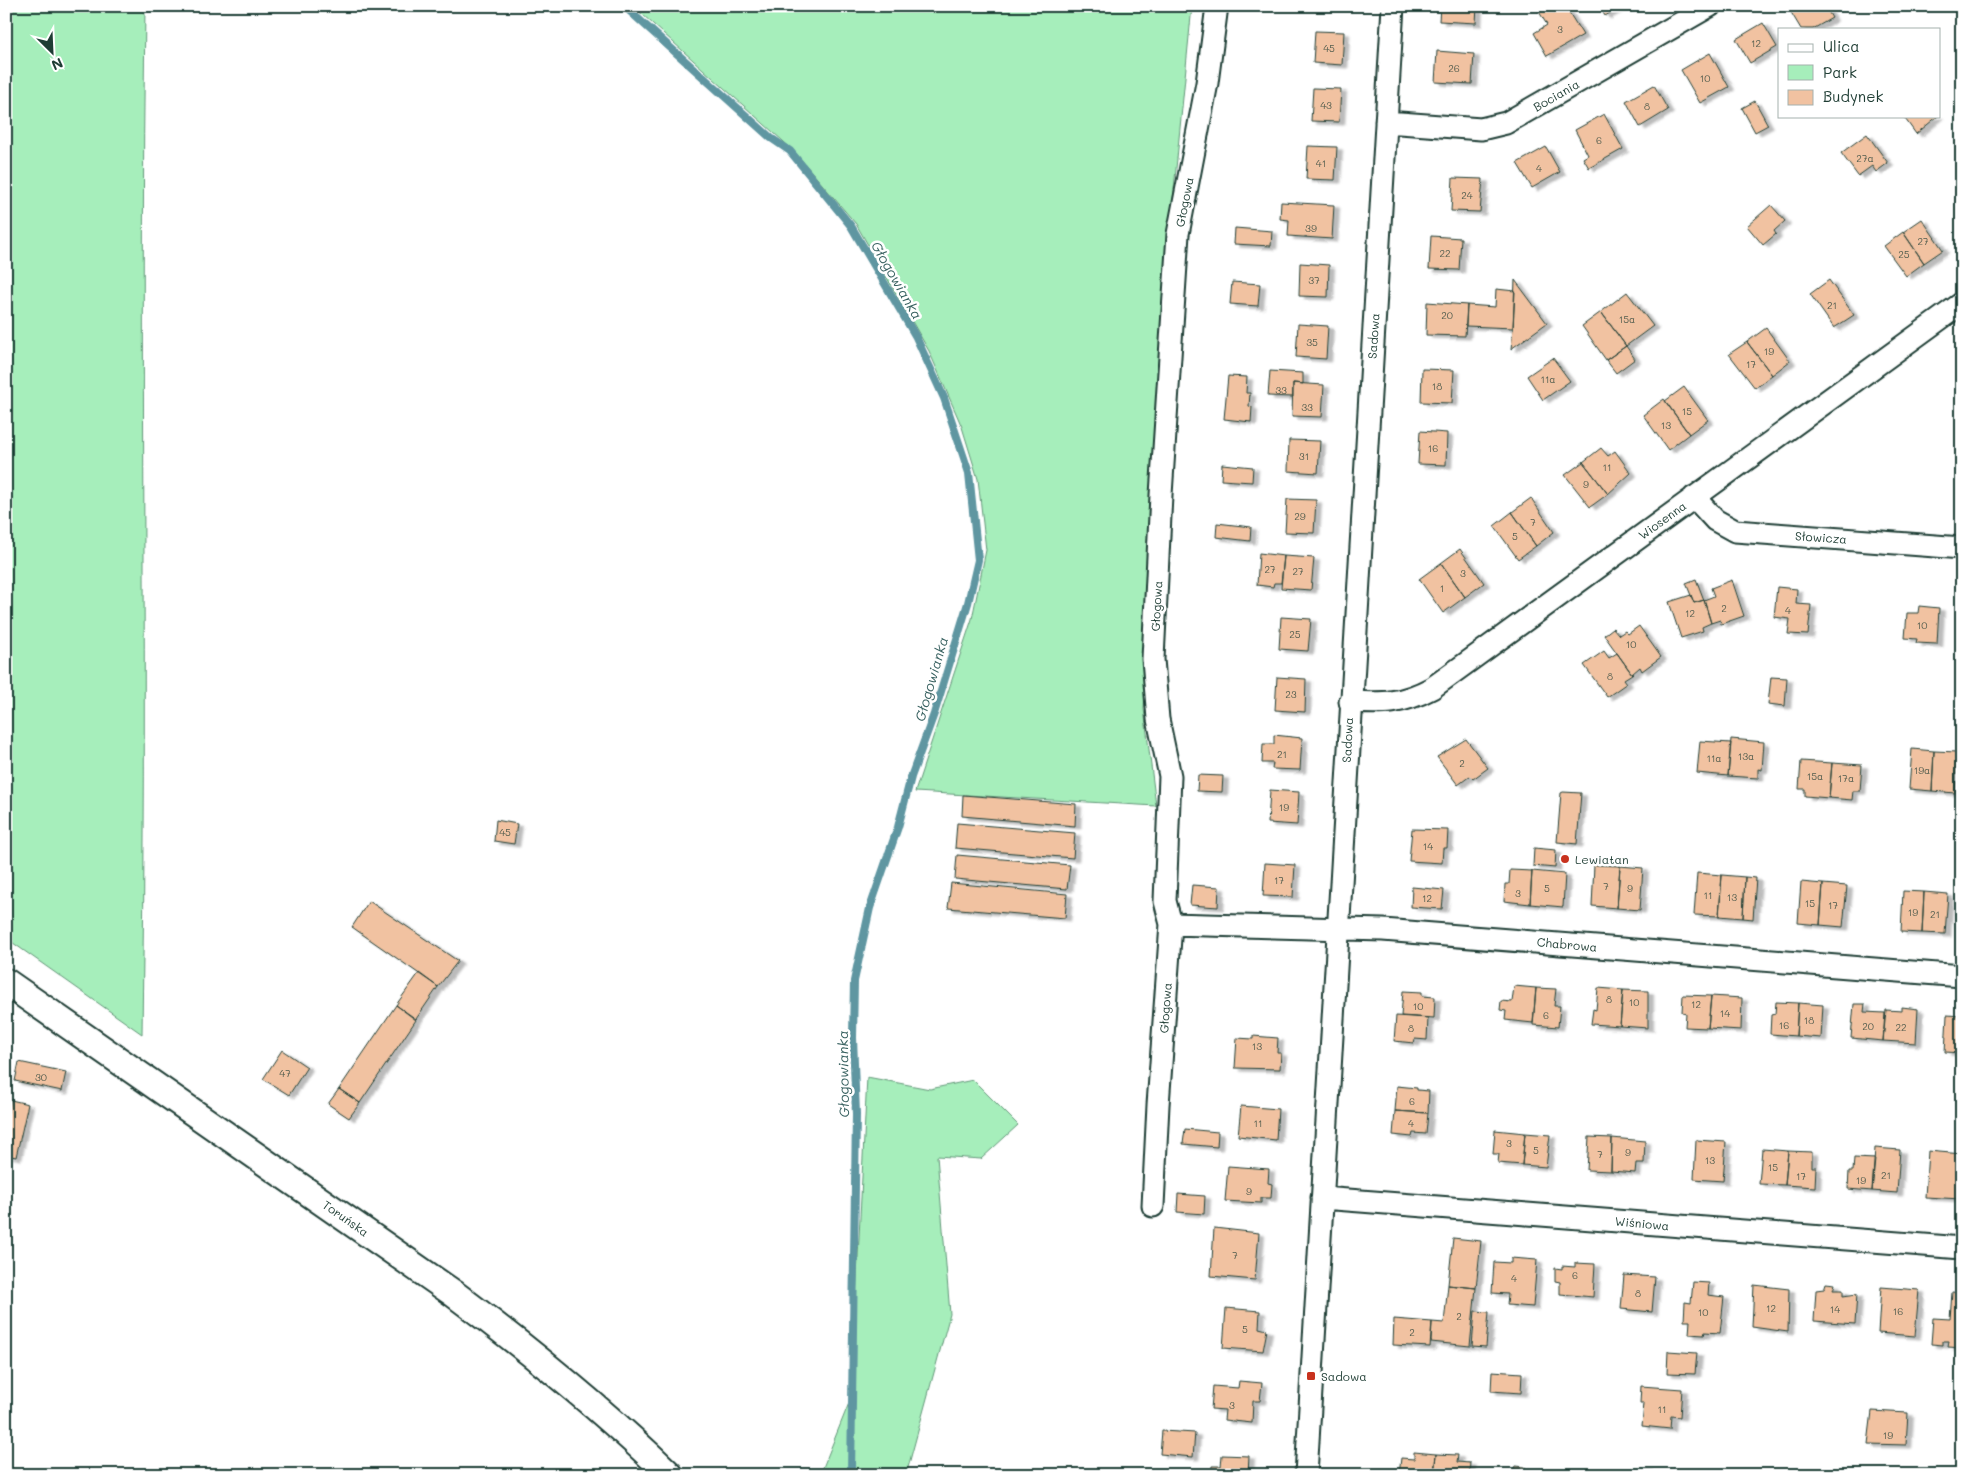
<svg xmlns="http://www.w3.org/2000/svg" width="1968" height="1481" viewBox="0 0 1968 1481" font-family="Mali,sans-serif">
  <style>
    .green { fill: #a6eebb; stroke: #629678 }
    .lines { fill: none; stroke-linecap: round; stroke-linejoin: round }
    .stream { stroke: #5e96a1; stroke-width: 8 }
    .building { fill: #f1c2a1; stroke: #1f3d34; filter: url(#shadow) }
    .minor-casing { stroke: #1f3d34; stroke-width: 25 }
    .tertiary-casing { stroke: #1f3d34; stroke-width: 30 }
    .minor { stroke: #fff; stroke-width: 21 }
    .tertiary { stroke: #fff; stroke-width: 26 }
    .poi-dot { fill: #c8321e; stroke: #fff; stroke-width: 2 }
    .labels { text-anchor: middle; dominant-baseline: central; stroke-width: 5; stroke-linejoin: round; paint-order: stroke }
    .number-label { font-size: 10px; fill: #545e4f }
    .street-label { font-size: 12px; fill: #1f3d34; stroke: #fff }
    .poi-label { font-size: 12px; fill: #1f3d34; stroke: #fff; text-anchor: start }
    .water-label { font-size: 14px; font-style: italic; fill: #396261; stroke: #fff }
  </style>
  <defs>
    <filter id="shadow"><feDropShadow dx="5.5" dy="3" stdDeviation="1" flood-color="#0004"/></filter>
  </defs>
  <rect width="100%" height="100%" fill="#fff"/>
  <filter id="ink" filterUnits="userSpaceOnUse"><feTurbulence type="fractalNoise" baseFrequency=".02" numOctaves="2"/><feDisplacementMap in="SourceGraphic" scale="10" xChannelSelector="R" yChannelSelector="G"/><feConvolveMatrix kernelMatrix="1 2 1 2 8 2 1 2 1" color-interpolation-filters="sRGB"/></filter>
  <g filter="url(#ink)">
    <!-- green -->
    <path class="green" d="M6,6H145C140,349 148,691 142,1034L6,938Z
      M633,6H1192L1168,250L1144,709L1156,806L915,792L972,619L986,550L978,479L962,427L929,351L856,224L794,151Z
      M867,1077L930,1089L973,1080L1018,1125L981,1159L937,1156L950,1314L906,1475H820L851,1398Z"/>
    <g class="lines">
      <!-- stream -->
      <path class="stream" d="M624,6L771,138L790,151L851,226L916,337L944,398L969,473L978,560L968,603L934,714L911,777L898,827L870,908L854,981L853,1038L856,1114L851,1475"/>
    </g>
    <!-- building -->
    <path class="building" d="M1440,6H1477L1476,23L1439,21Z
      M1543,6H1565L1583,35L1547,56L1534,33L1547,25L1538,10Z
      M1599,6H1622L1605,16Z
      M1794,6H1825L1832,18L1813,29H1801L1789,9Z
      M1763,23L1777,47L1750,63L1736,39Z
      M1315,31L1344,32L1342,65L1313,63Z
      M1437,51L1474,54L1472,84L1435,82Z
      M1710,53L1729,87L1700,103L1681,70Z
      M1654,85L1668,110L1640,127L1626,101Z
      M1313,88L1341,89L1339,122L1311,121Z
      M1755,101L1768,125L1755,132L1742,108Z
      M1604,114L1623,149L1589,168L1583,158L1588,155L1575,130Z
      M1903,116H1938L1916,134Z
      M1867,134L1888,163L1876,172L1872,166L1858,176L1841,153Z
      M1308,146L1337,147L1335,180L1306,179Z
      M1546,147L1560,172L1532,188L1517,163Z
      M1453,178L1483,179L1480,212L1451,211Z
      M1281,202L1334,205L1332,239L1288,236L1289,220L1280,219Z
      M1771,205L1785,221L1774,231L1776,234L1763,245L1747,226Z
      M1922,219L1943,250L1924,263L1903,232Z
      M1235,228L1272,231L1271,246L1234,244Z
      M1903,232L1924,263L1906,276L1884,246Z
      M1431,236L1461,238L1459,270L1429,269Z
      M1300,263L1329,265L1328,297L1299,296Z
      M1515,280L1547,323L1511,349L1513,328Z
      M1829,280L1854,315L1834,328L1810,294Z
      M1232,282L1260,284L1258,306L1230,304Z
      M1496,289L1515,291L1513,328L1466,326L1467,305L1495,307Z
      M1627,292L1653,326L1626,346L1601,312Z
      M1427,302L1467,305L1465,336L1426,335Z
      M1601,312L1626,346L1606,360L1582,326Z
      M1298,324L1328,326L1326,359L1296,357Z
      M1766,328L1790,361L1772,375L1747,342Z
      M1747,342L1772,375L1755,388L1729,354Z
      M1626,346L1635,359L1616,373L1606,360Z
      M1553,358L1570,381L1543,400L1527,376Z
      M1422,369L1454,370L1452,403L1421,402Z
      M1270,371L1303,373V384L1293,383V397L1268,396Z
      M1228,376L1247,377L1246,393H1250L1249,406L1252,407L1251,422L1224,419Z
      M1293,383L1324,385L1322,417L1292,416Z
      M1684,387L1708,420L1689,434L1665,401Z
      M1664,399L1689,434L1668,450L1643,415Z
      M1420,431L1447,433L1446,465L1418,464Z
      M1289,440L1320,441L1318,473L1288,471Z
      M1601,448L1608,456L1615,451L1631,473L1608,494L1583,462Z
      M1583,462L1608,494L1590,507L1565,475Z
      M1222,464L1253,467L1252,482L1221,480Z
      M1531,498L1554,532L1536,546L1512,512Z
      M1287,499L1316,500L1314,533L1285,532Z
      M1512,512L1536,546L1518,559L1494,526Z
      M1217,523L1251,527L1250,541L1216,537Z
      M1460,549L1484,583L1465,597L1441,563Z
      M1259,553L1284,556L1281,583H1274L1273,587L1257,585Z
      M1284,556L1314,558L1311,590L1281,588Z
      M1441,563L1465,597L1443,613L1419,579Z
      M1696,579L1704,600L1694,603L1686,583Z
      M1732,580L1744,616L1721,624L1720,620L1711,623L1704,600L1714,596L1711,588Z
      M1777,587L1797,589L1796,604L1811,605L1808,635L1788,634L1790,619L1774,617Z
      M1691,595L1694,603L1704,600L1711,623L1702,627L1703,631L1681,638L1669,602Z
      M1919,606L1939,608L1937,644L1916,643L1917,639L1905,638L1907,613H1918Z
      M1281,617L1311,619L1308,651L1279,649Z
      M1639,626L1661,657L1642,671L1640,667L1632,674L1604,635L1613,628L1619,635L1625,631L1628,634Z
      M1604,651L1609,658L1617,653L1632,674L1624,679L1627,683L1607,697L1584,665Z
      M1277,677L1306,679L1305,712L1275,710Z
      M1771,677L1787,678L1785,706L1768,704Z
      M1274,735L1302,738L1300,770L1272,769L1273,763H1262L1263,744H1274Z
      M1466,739L1488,768L1473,779L1470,776L1458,785L1437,757Z
      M1731,739L1764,742L1762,770L1758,769V778L1728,776Z
      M1700,741L1731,743L1728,776L1697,773Z
      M1912,749L1934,751L1932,791L1909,789Z
      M1934,751L1957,752L1955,793L1932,791Z
      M1801,761L1832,763L1829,798L1805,796V789H1799Z
      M1832,763L1862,765L1860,791H1853L1852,800L1829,798Z
      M1198,775L1223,776L1222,792L1197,791Z
      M1270,790L1299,792L1297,825L1268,823Z
      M1563,792L1581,793L1577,844L1557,842L1561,793Z
      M963,795L1076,804L1075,826L962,816Z
      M496,820L517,824L514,844L494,841Z
      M957,823L1075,833L1073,858L955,848Z
      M1412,829L1448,830L1447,848H1443L1442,863L1409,861Z
      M1534,848L1556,850L1555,868L1533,866Z
      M957,855L1070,865L1067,889L955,879Z
      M1265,863L1295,865L1293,897L1263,896Z
      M1594,865L1620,866L1617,908L1592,906Z
      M1620,866L1643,868L1640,910L1617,908Z
      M1510,870L1532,871L1530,904L1504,901L1505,884H1509Z
      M1532,871L1565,874L1563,907L1530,904Z
      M1697,873L1722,875L1719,916L1694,915Z
      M1722,875L1745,877L1743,918L1719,916Z
      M1745,877L1756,878L1753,919L1743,918Z
      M1801,882L1823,884L1820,925L1798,923Z
      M951,883L1067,894L1065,918L948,908Z
      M1823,884L1847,886L1843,927L1820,925Z
      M1192,885L1219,887L1218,907L1190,905Z
      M1412,887L1444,890L1442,909L1411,907Z
      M1903,891L1924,892L1922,933L1901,932Z
      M1924,892L1948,894L1945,934L1922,933Z
      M369,901L458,961L438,987L352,927Z
      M419,973L438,987L416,1019L396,1005Z
      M1514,986L1536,988L1533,1023L1505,1020L1506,1011L1500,1010L1501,1001L1512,1002Z
      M1536,988L1556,989L1554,1006H1560L1558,1027L1533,1025Z
      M1598,988L1623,990L1620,1026L1591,1024L1593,1009L1596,1010Z
      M1623,990L1648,991V1028L1620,1026Z
      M1403,991L1422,992V996L1435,997L1434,1018L1401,1016Z
      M1683,995L1711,996L1708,1028L1685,1027L1686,1013L1682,1012Z
      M1711,996L1742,998L1741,1030L1708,1028Z
      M1776,1002L1798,1003L1796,1036L1770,1034L1771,1015L1775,1014Z
      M1798,1003L1823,1005L1821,1038L1796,1036Z
      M1854,1004H1865L1864,1012L1885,1013L1883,1041L1851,1038Z
      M396,1005L416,1020L360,1103L339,1089Z
      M1902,1007L1918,1009L1916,1043L1883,1041L1886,1010L1902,1011Z
      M1947,1015L1962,1016V1053L1945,1052Z
      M1396,1016L1428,1018L1427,1040L1415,1039L1414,1043L1394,1041Z
      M1253,1036L1278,1038L1277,1053H1281L1280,1069L1235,1068L1237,1038L1253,1039Z
      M282,1050L307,1067L289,1095L263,1079Z
      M19,1062L66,1072L62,1091L15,1081Z
      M1397,1086L1417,1088V1090L1429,1091L1428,1113L1395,1111Z
      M339,1089L360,1103L349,1118L328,1104Z
      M11,1100L28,1104L16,1157L6,1155V1120Z
      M1241,1106L1278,1109L1276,1140L1238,1136Z
      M1395,1111L1428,1113L1426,1134L1413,1133L1412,1137L1393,1135Z
      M1185,1129L1218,1132L1217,1147L1183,1144Z
      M1495,1130L1525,1133L1522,1165L1498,1163L1499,1154H1493Z
      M1525,1133L1550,1135L1546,1167L1522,1165Z
      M1589,1137L1612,1138L1611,1171L1587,1170Z
      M1612,1138L1645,1141L1644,1163H1636L1635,1173L1611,1171Z
      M1696,1140L1726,1142L1723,1181L1694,1179Z
      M1875,1148L1900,1150L1897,1193L1872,1191Z
      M1762,1149L1788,1151L1785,1185L1759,1184Z
      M1788,1151L1812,1152V1167H1816L1815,1187L1785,1185Z
      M1928,1151L1962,1154L1961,1199L1925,1197Z
      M1854,1158L1875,1159L1872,1191L1848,1189L1849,1171H1853Z
      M1228,1166L1269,1169L1268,1183L1272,1184L1271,1198H1261V1203L1225,1201Z
      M1178,1194L1205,1196L1204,1214L1177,1212Z
      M1214,1228L1259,1233L1255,1280L1211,1276Z
      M1453,1238L1481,1241L1476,1288L1448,1285Z
      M1511,1258L1537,1260L1533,1307L1507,1305L1508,1294L1492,1293L1494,1262L1511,1263Z
      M1575,1263L1595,1264L1593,1297L1560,1294V1282L1555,1281V1268L1562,1269V1266L1575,1267Z
      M1624,1275L1655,1277L1652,1312L1621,1309Z
      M1693,1282L1709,1283L1708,1295L1724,1297L1720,1333L1705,1332L1704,1335L1689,1334L1690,1321H1684L1685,1302L1691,1303Z
      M1826,1283L1835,1284L1833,1290H1843V1296L1857,1294L1855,1324L1814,1321L1816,1290L1824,1289Z
      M1448,1285L1476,1288L1470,1346L1431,1342L1432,1322L1444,1323Z
      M1754,1285L1789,1289L1788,1332L1752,1327Z
      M1881,1287L1919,1290L1915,1336L1878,1333Z
      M1952,1292L1962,1293V1348L1948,1347L1949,1341H1943V1345L1931,1344L1933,1318L1950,1319Z
      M1226,1308L1260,1311L1259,1328L1267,1330L1263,1351L1223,1348Z
      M1475,1311L1489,1312L1486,1347L1472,1346Z
      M1394,1319L1432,1322L1430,1347L1393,1345Z
      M1668,1351L1697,1353L1695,1374L1667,1373Z
      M1492,1371L1522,1373L1521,1393L1491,1391Z
      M1239,1381L1262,1383L1260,1401H1253L1252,1423L1224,1420L1225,1410L1211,1409L1213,1386L1238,1388Z
      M1641,1386L1682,1389L1680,1417L1671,1416L1670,1429L1642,1426L1644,1403H1640Z
      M1872,1411L1908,1413L1906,1445L1868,1444Z
      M1162,1431L1195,1433L1193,1457L1160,1454Z
      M1414,1452L1436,1454L1434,1475H1399L1401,1458L1414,1459Z
      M1436,1454L1458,1455L1457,1462L1470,1463L1469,1475H1434Z
      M1222,1455L1249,1456L1248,1475H1211L1212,1466H1221Z
      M1516,1466L1525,1467L1528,1471L1540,1472V1475H1512Z
      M1623,1469L1654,1471V1475H1623Z
      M1556,1470L1566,1471L1568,1475H1540V1472L1552,1473Z"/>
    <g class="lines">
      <defs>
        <path id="minor" d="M1386,122L1481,129L1506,123L1710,6
          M1694,497L1715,520L1735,531L1962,548
          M1350,702C1384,704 1402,704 1432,688L1962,303
          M1171,924L1383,930L1962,976
          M1322,1198L1962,1248
          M1153,1206L1158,1105L1171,924L1165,901L1170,776L1158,719L1153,659L1161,495L1178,234L1207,83L1217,6
          M1306,1475L1393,6"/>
        <path id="tertiary" d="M6,982L453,1293C529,1350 602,1409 670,1475"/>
      </defs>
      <!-- minor casing -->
      <use href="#minor" class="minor-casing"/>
      <!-- tertiary casing -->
      <use href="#tertiary" class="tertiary-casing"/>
      <!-- minor -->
      <use href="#minor" class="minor"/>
      <!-- tertiary -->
      <use href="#tertiary" class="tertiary"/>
    </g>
  </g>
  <!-- markers -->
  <g class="poi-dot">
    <circle cx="1565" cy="859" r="5"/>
    <rect x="1306" y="1371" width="10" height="10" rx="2.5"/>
  </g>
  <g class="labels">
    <!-- number labels -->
    <g class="number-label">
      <text x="1560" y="29">3</text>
      <text x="1756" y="43">12</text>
      <text x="1329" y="48">45</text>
      <text x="1454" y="68">26</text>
      <text x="1705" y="78">10</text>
      <text x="1326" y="105">43</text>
      <text x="1647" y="106">8</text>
      <text x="1599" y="140">6</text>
      <text x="1865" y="158">27a</text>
      <text x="1321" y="163">41</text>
      <text x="1539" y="168">4</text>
      <text x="1467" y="195">24</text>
      <text x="1311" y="228">39</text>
      <text x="1923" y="241">27</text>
      <text x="1445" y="253">22</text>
      <text x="1904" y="254">25</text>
      <text x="1314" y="280">37</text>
      <text x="1832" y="305">21</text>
      <text x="1447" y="315">20</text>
      <text x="1627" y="319">15a</text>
      <text x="1312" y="342">35</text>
      <text x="1769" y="351">19</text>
      <text x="1751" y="364">17</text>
      <text x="1548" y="379">11a</text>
      <text x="1437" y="386">18</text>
      <text x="1281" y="390">33</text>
      <text x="1307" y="407">33</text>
      <text x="1687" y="411">15</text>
      <text x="1666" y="425">13</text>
      <text x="1433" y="448">16</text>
      <text x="1304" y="456">31</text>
      <text x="1607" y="467">11</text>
      <text x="1586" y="484">9</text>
      <text x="1300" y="516">29</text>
      <text x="1533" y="522">7</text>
      <text x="1515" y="536">5</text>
      <text x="1270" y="569">27</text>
      <text x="1298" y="571">27</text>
      <text x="1463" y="573">3</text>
      <text x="1442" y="588">1</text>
      <text x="1724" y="608">2</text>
      <text x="1788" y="610">4</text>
      <text x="1690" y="613">12</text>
      <text x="1922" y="625">10</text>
      <text x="1295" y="634">25</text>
      <text x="1631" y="644">10</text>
      <text x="1610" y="676">8</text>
      <text x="1291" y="694">23</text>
      <text x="1282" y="754">21</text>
      <text x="1746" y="756">13a</text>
      <text x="1714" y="758">11a</text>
      <text x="1462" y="763">2</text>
      <text x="1922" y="770">19a</text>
      <text x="1815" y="776">15a</text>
      <text x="1846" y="778">17a</text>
      <text x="1284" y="807">19</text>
      <text x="505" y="832">45</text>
      <text x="1428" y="846">14</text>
      <text x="1279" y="880">17</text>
      <text x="1606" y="886">7</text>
      <text x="1547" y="888">5</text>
      <text x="1630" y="888">9</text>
      <text x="1518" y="893">3</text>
      <text x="1708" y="895">11</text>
      <text x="1732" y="897">13</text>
      <text x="1427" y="898">12</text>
      <text x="1810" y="903">15</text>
      <text x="1833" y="905">17</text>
      <text x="1913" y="912">19</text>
      <text x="1935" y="914">21</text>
      <text x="1609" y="999">8</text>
      <text x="1634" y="1002">10</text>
      <text x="1696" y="1004">12</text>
      <text x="1418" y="1006">10</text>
      <text x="1725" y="1013">14</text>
      <text x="1546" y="1015">6</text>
      <text x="1809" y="1020">18</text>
      <text x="1784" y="1025">16</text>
      <text x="1868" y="1026">20</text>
      <text x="1901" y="1027">22</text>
      <text x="1411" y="1028">8</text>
      <text x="1257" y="1046">13</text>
      <text x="285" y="1073">47</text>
      <text x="41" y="1077">30</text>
      <text x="1412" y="1101">6</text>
      <text x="1258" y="1123">11</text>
      <text x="1411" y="1123">4</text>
      <text x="1509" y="1143">3</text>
      <text x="1536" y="1150">5</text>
      <text x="1628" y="1152">9</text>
      <text x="1600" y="1154">7</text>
      <text x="1710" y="1160">13</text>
      <text x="1773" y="1167">15</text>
      <text x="1886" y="1175">21</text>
      <text x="1801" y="1176">17</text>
      <text x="1861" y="1180">19</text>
      <text x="1249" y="1191">9</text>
      <text x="1235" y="1255">7</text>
      <text x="1575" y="1275">6</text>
      <text x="1514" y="1278">4</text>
      <text x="1638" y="1293">8</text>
      <text x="1771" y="1308">12</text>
      <text x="1835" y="1309">14</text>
      <text x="1898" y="1311">16</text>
      <text x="1703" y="1312">10</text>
      <text x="1459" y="1316">2</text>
      <text x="1245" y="1329">5</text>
      <text x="1412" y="1332">2</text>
      <text x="1232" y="1405">3</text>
      <text x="1662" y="1409">11</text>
      <text x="1888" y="1435">19</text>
    </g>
    <!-- street labels -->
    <g class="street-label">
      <text transform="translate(1556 95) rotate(-30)">Bociania</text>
      <text transform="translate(1184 202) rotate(-79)">Głogowa</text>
      <text transform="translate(1373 336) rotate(-86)">Sadowa</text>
      <text transform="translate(1662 520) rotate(-36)">Wiosenna</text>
      <text transform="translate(1821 537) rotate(4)">Słowicza</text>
      <text transform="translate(1156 606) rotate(-87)">Głogowa</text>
      <text transform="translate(1347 740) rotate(-87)">Sadowa</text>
      <text transform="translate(1567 944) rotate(5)">Chabrowa</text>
      <text transform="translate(1165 1008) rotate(-86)">Głogowa</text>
      <text transform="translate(346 1218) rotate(35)">Toruńska</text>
      <text transform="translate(1642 1223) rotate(5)">Wiśniowa</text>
    </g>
    <!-- poi labels -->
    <g class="poi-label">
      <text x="1575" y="859">Lewiatan</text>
      <text x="1321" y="1376">Sadowa</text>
    </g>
    <!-- water labels -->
    <g class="water-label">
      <text transform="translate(897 280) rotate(60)">Głogowianka</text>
      <text transform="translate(931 679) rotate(-74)">Głogowianka</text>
      <text transform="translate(843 1074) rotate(-91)">Głogowianka</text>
    </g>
  </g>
  <!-- margin -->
  <rect width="1968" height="1481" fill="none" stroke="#fff" stroke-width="25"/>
  <rect x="12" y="12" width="1943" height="1456" fill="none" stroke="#1f3d34" stroke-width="2" filter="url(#ink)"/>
  <!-- legend -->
  <rect x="1778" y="28" width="162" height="90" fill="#ffffff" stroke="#a5b1ae"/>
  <rect x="1788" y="44" width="25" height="8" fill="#ffffff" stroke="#a5b1ae"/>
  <text x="1823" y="52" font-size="15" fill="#1f3d34">Ulica</text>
  <rect x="1788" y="65" width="25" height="15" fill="#a6eebb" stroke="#a5b1ae"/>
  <text x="1823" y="78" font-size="15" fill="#1f3d34">Park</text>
  <rect x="1788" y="90" width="25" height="15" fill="#f1c2a1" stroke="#a5b1ae"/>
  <text x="1823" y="102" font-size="15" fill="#1f3d34">Budynek</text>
  <!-- north arrow -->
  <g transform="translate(52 52) rotate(156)" stroke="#ffffff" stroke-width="4" paint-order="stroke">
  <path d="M0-4L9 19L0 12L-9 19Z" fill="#1f3d34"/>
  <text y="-8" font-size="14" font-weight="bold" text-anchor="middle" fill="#1f3d34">N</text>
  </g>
</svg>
